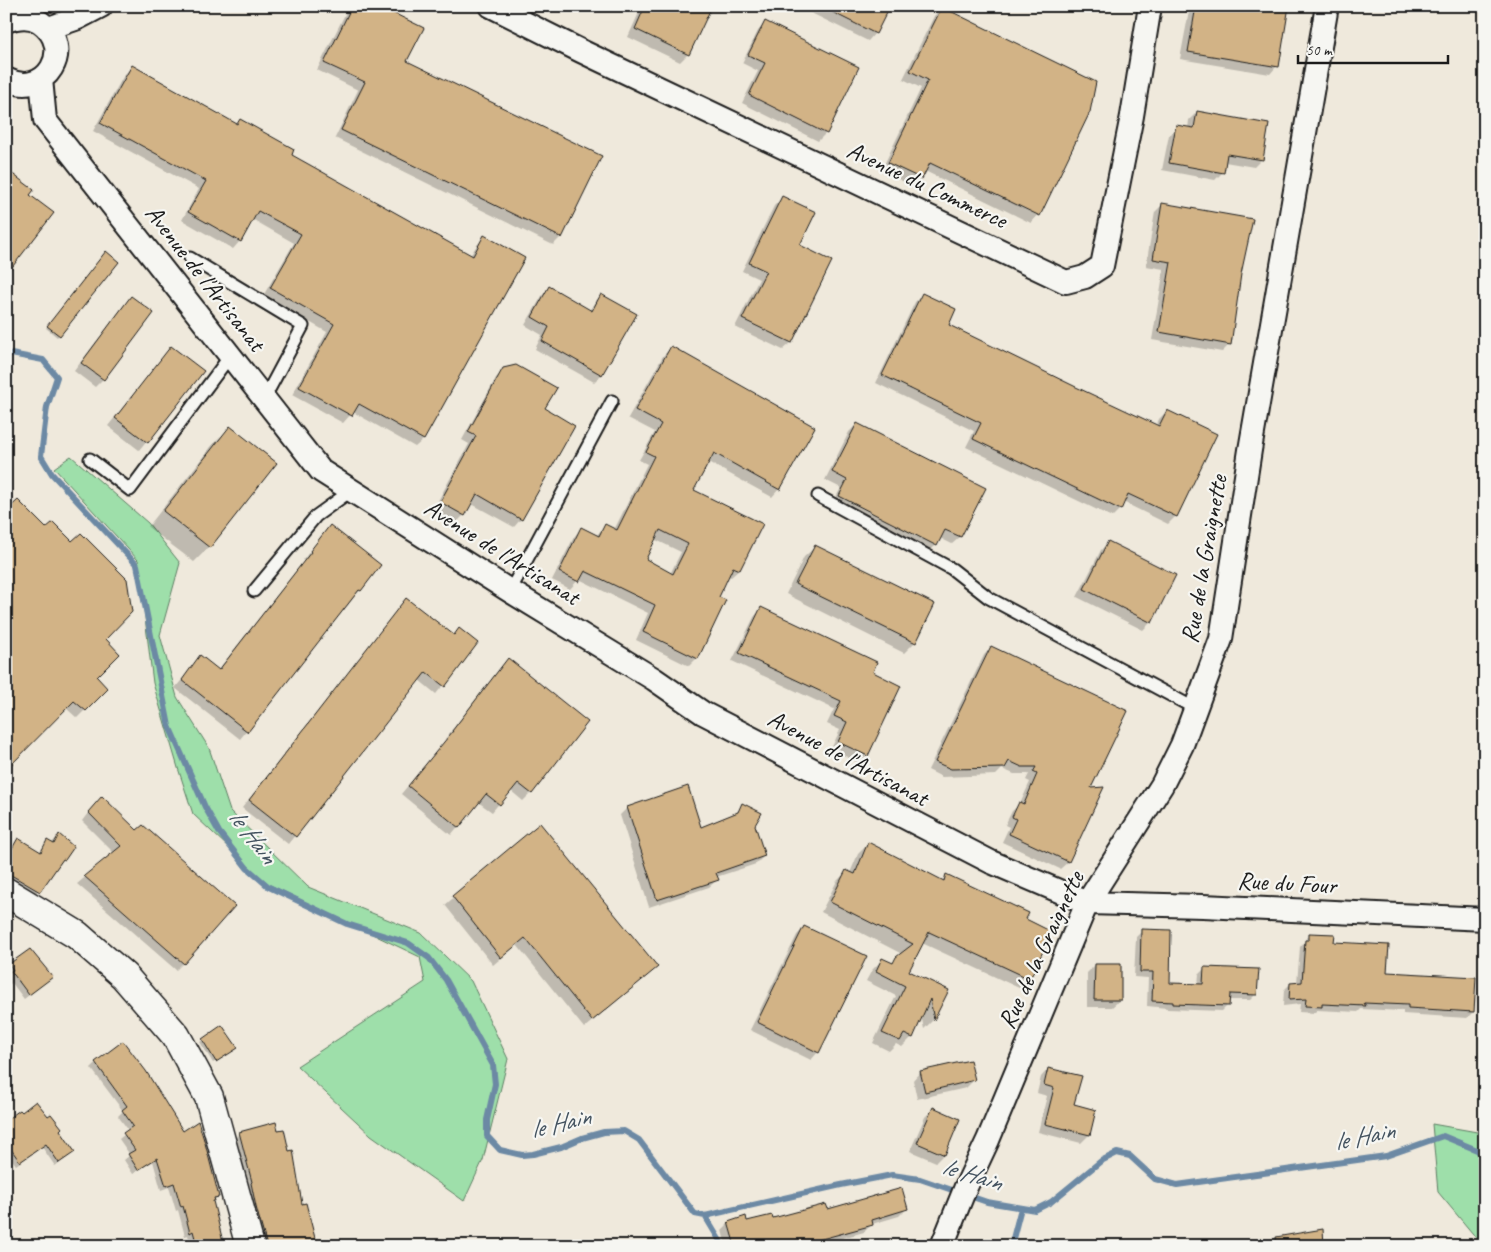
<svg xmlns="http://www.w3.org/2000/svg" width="1491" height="1252" viewBox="0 0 1491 1252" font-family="Caveat,sans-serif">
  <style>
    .green { fill: #9edfaa; stroke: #5d7e63 }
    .shadow { fill: #0003; fill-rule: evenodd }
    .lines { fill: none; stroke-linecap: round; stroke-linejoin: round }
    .stream { stroke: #6c89a4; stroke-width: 6 }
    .building { fill: #d2b386; stroke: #1c1c1c; fill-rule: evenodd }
    .lane-casing { stroke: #1c1c1c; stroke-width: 15 }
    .street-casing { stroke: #1c1c1c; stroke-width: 26 }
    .secondary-casing { stroke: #1c1c1c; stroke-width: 31 }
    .lane { stroke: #f6f6f2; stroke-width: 11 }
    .street { stroke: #f6f6f2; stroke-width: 22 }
    .secondary { stroke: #f6f6f2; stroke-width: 28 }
    .labels { text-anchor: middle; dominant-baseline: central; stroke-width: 4.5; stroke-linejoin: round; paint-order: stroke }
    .street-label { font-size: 25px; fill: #1c1c1c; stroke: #f6f6f2 }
    .water-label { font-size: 26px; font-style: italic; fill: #445360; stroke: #f6f6f2 }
  </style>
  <rect width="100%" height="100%" fill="#efe9dc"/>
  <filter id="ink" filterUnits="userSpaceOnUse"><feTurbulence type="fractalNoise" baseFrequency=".02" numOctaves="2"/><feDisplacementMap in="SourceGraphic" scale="10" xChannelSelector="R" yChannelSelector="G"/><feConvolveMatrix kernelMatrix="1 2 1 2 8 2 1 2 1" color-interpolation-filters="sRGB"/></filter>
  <g filter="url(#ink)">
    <!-- green -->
    <path class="green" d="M71,456L148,523L180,563L160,635L177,697L209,748L230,811L308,887L421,933L471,981L508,1059L483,1160L464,1201L371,1135L297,1066L425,982L420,957L266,883L193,814L178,768L153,683L138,560L54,468Z
      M1432,1124L1477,1132L1485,1138V1246H1483L1438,1192Z"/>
    <!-- shadow -->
    <path class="shadow" d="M349,6H376L406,61L561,237L553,245L335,138L358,90L317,70Z
      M642,6H711L688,54L680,62L628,37Z
      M797,6H888L875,33L868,41Z
      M1190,6H1288L1277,66L1270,74L1180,59Z
      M942,8L1038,215L1031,223L925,171L921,178L913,186L881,171L921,88L903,79L934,16Z
      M765,23L826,133L818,141L742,103L758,71L742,63L758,31Z
      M132,67L470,256L477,245L485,237L524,258L423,440L415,447L353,412L343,423L292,395L327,332L263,296L294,243L252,219L240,241L233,249L182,220L199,189L93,131L124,75Z
      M1197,112L1262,159L1254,167L1225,162L1223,172L1215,180L1162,170L1169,135L1177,127L1188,129L1189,120Z
      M782,198L798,245L791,343L783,350L735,327L759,279L742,271L774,206Z
      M1163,204L1240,274L1230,344L1222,352L1152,340L1164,269L1146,266L1155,212Z
      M104,255L59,335L57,337L46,328Z
      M549,288L589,311L594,303L601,295V375L594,382L535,349L542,335L525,325L542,296Z
      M923,294L947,326L1156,426L1159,419L1167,411L1176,516L1168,524L1123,502L1120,509L1112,517L966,447L974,431L876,383L915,302Z
      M131,297L152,313L103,379L95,387L74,371L124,305Z
      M171,347L203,371L139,450L108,426Z
      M671,348L779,489L772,497L708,462L693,491L739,570L731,577L728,576L718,598L697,658L689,666L636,640L648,613L579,579L570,589L552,580L574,537L581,529L596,536L606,525L614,530L647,464L639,460L655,432L628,418L663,356ZM654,539L681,552L670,574L644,559Z
      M504,370L544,409L521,519L514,527L470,503L464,515L456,523L433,510L469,444L462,440L496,378Z
      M857,424L984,489L960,537L952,544L940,538L936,545L928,553L832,504L841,488L825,480L849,432Z
      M230,428L209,547L194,562L148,527L214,443Z
      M6,499L13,506L104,638L96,677L106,689L77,718L66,708L6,768Z
      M323,535L360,590L240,739L175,688L201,657L218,670L304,561L303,560Z
      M1108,542L1174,576L1151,622L1143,630L1077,597L1101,550Z
      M815,547L933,605L915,642L904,653L786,594L804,557Z
      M399,608L453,636L477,644L436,694L419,680L288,844L242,808Z
      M761,609L871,673L867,755L859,763L831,749L840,730L827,724L834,709L732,661L754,617Z
      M992,647L1089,789H1102L1068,862L1060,869L1002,842L1009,827L1005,825L1012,811L1020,804L1030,782L1026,780L1029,774H1014L1002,769L996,775L942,777L928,770L984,655Z
      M508,660L531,793L523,801L510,790L492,812L478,802L451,835L401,794L446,740L445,739L500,668Z
      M94,805L137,832L183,963L176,970L77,884L114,853L82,821Z
      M743,805L754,825L764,856L756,864L716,877L717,880L709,887L649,907L620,815L627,808L700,828L734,815Z
      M540,825L648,975L584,1028L517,945L493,965L445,905Z
      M59,835L64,859L31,899L6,884V855L11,847L19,840L39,852L48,842L51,844Z
      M868,844L941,881L947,876L1024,920L1029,978L1019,988L922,943L907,971L947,990L933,1020L924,1029L921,1015L912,1037L902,1047L896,1044L889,1051L873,1043L896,996L866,981L872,970L882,960L891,964L902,954L821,912L837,881L847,871L850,873L858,854Z
      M805,927L818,1052L811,1060L750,1030L797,935Z
      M1142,931L1169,984L1198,985L1199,974L1205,968L1256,994L1250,1000H1228V1005L1222,1011L1167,1009V1008L1147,1006L1148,978L1134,977L1136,937Z
      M1310,934L1333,943L1386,973L1473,1012L1467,1018L1403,1014V1011L1361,1009L1358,1012L1317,1010L1314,1013L1299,1012L1300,1004L1283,1006L1284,990L1290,984L1297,983L1300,947Z
      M6,956L12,964L52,977L24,999L12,983L6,987Z
      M1095,965L1120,1000L1112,1007H1087V973Z
      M221,1027L234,1050L213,1063L200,1042Z
      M96,1063L217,1197L212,1202L222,1246H191L188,1235L185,1236L178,1210L176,1211L169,1187L161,1190L153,1161L133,1174L124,1160L130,1155L119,1139L129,1131L118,1116L123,1111L91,1068Z
      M1048,1069L1073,1105L1095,1111L1089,1135L1081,1143L1038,1132L1047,1096L1037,1093L1041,1077Z
      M920,1072L974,1080L966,1088L917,1099L913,1080Z
      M933,1109L944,1154L936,1162L910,1151L925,1117Z
      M6,1121L58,1130L69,1156L55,1166L42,1147L16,1165L6,1152Z
      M240,1133L301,1205L313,1246H261L235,1138Z
      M906,1209L899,1216L872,1224L864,1232L813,1246H726L722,1230L729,1223H747L772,1220L827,1211Z
      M1322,1231L1324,1246H1252L1256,1241Z"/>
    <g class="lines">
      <!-- stream -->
      <path class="stream" d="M6,353L43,360L57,377L47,407L41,456L52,474L137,565L169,726L205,807L219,832L247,868L269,887L347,924L408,943L429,958L446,980L493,1065L495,1084L487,1120V1136L500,1150L522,1155L533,1154L561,1147L582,1138L604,1132L624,1131L639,1140L695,1214L705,1216L841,1185L892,1175L920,1179L987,1202L1035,1210L1051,1202L1101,1161L1117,1153L1130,1156L1155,1179L1177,1185L1386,1156L1443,1136L1477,1150L1485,1157
        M705,1216L723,1246
        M1011,1246L1021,1208"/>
    </g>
    <!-- building -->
    <path class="building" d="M352,6H379L424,28L407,61L602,156L562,238L341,130L365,82L324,63Z
      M645,6H712L689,55L635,29Z
      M820,6H890L876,34Z
      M1196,6H1289L1279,67L1188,52Z
      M942,7L1096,82L1090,112L1040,216L930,163L922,179L888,163L928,80L910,71Z
      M765,21L859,67L827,134L749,95L765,63L748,55Z
      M132,65L237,124L240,119L294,149L292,155L473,256L484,235L525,258L424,440L359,404L352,416L299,387L334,324L270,288L301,234L258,211L241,242L188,212L206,181L100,123Z
      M1197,111L1269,124L1263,160L1227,154L1224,173L1169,163L1176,125L1194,128Z
      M6,169L34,190L30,195L54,213L6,275Z
      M782,196L816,212L800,245L832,261L792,343L742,319L766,271L749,263Z
      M1162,203L1253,219L1241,274L1231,345L1159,332L1171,262L1153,259Z
      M106,251L119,262L60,336L47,326Z
      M549,286L592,311L601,294L637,314L602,375L542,341L549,327L532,317Z
      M922,293L956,309L949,325L1076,387L1159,426L1167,410L1217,434L1177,517L1128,494L1121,510L973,439L981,423L882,375Z
      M131,296L154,313L104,380L81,363Z
      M171,346L204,371L148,443L115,418Z
      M671,346L815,427L780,490L714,453L694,490L763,524L740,570L733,567L719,597L726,600L698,659L643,632L655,605L585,571L579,582L559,572L581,527L599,536L605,524L617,530L654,456L646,452L661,424L635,410ZM660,530L688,544L673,574L646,559Z
      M516,365L557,388L545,408L575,426L522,520L477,494L465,516L440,502L476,436L468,432L503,368Z
      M857,423L986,488L961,537L945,530L937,546L839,496L847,480L832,472Z
      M230,426L277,463L210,548L163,511Z
      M18,500L46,528L53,522L72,541L81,533L127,579L132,612L106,639L120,654L97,677L108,689L86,711L74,701L6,770V511Z
      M330,525L381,565L361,591L359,590L248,732L182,680L200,655L219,670L311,552L310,551Z
      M1108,541L1176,575L1152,623L1084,589Z
      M815,545L935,604L916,643L795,584Z
      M406,598L454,635L459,628L478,643L445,687L426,672L296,837L249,800Z
      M761,607L877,662L873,672L901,686L868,756L838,742L847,722L834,716L841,701L739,653Z
      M991,646L1128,711L1091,788L1104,787L1069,862L1009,834L1016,819L1012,817L1019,802L1024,804L1037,774L1033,772L1036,767H1022L1009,761L1005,768L951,769L935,762Z
      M508,658L588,722L532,794L518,783L500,805L486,794L459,828L408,786L453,731H452Z
      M688,786L701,827L738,812L742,803L762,813L755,825L765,856L716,873L719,880L657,900L627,807Z
      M102,796L137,830L143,825L235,906L184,964L84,876L121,846L88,812Z
      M540,823L658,967L592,1021L525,938L501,958L452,896Z
      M59,834L74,847L65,860L63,859L40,892L6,872V859L18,838L41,852L47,840L54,844Z
      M868,842L944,881L946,874L1029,913L1026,919L1052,932L1030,979L929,932L909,971L949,990L934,1020L930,999L913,1038L904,1034L900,1041L882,1033L905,986L876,971L882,958L893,963L896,957L913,944L830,902L846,870L855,874Z
      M804,926L867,956L819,1053L757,1022Z
      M1141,929L1171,930L1170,983L1203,984L1204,967L1259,969L1257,995L1230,994L1229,1006L1173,1004V1002L1152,1001L1153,972H1140Z
      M1309,933L1335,934L1334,942L1389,945L1387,972L1476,977L1474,1012L1408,1008V1005L1364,1003L1366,1006L1322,1004V1007L1305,1006L1306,999L1289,1000L1290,983L1302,982L1305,940H1309Z
      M30,949L53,977L29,995L11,971L13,970L9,964Z
      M1095,964H1121V1000H1094Z
      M222,1025L238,1048L216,1062L202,1039Z
      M123,1041L146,1071L183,1131L198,1121L205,1143L219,1197L214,1198L215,1201H213L224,1246H197L193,1231L190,1233L183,1206L181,1207L174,1183L166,1186L157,1158L138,1170L128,1154L135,1150L123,1133L133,1126L122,1110L127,1106L95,1062Z
      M970,1060L975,1080L925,1092L920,1071Z
      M1048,1068L1082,1076L1074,1104L1096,1110L1090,1135L1045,1124L1054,1088L1044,1085Z
      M36,1101L48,1116L51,1114L62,1128L60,1130L75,1152L59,1163L46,1144L20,1162L6,1142V1120L20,1110L22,1112Z
      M933,1107L960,1119L945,1155L917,1143Z
      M276,1122L278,1130L284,1129L289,1151L293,1150L302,1204L306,1203L317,1246H267L256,1207L251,1183L252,1182L239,1132Z
      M902,1188L908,1209L872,1220L873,1225L796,1246H735L728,1222L746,1216L747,1221L772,1215L773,1218L826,1204L828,1209Z
      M1323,1229L1324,1246H1277L1276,1237Z"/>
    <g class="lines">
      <defs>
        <path id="lane" d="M190,258L303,326L264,399
          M90,459L130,490L230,356
          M818,496L952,569L989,598L1196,709
          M254,591L316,516L352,490
          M510,591L612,401"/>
        <path id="street" d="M491,6L581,51L1066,282L1085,277L1102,266L1132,116L1150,6
          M6,21C17,17 30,15 40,22C77,48 45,100 6,79
          M49,28L78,18L101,6
          M41,79L45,120L321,471L510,591L654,679L703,713L991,862L1087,903L1203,906L1485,919
          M942,1246L965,1189L988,1140L1087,903L1162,785L1182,745L1221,639L1250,450L1327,6"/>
        <path id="secondary" d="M6,892L77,935L124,976L176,1036L209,1097L250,1246"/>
      </defs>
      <!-- lane casing -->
      <use href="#lane" class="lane-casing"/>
      <!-- street casing -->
      <use href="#street" class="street-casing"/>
      <!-- secondary casing -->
      <use href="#secondary" class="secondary-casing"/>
      <!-- lane -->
      <use href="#lane" class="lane"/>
      <!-- street -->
      <use href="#street" class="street"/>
      <!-- secondary -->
      <use href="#secondary" class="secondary"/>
    </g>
  </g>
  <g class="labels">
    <!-- street labels -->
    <g class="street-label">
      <text transform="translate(927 185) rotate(25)">Avenue du Commerce</text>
      <text transform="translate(205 278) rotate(52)">Avenue de l'Artisanat</text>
      <text transform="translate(502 552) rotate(32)">Avenue de l'Artisanat</text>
      <text transform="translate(1204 559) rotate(-80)">Rue de la Graignette</text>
      <text transform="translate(848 758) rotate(28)">Avenue de l'Artisanat</text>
      <text transform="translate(1287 883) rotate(3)">Rue du Four</text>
      <text transform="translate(1041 950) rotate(-65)">Rue de la Graignette</text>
    </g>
    <!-- water labels -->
    <g class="water-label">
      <text transform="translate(253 836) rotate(52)">le Hain</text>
      <text transform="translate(560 1123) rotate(-14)">le Hain</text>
      <text transform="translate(1364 1136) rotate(-12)">le Hain</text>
      <text transform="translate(972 1174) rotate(17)">le Hain</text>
    </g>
  </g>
  <!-- margin -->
  <rect width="1491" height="1252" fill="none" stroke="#f6f6f2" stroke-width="25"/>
  <rect x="12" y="12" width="1466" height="1227" fill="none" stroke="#1c1c1c" stroke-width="2" filter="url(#ink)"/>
  <!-- scale -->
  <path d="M1298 55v8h150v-8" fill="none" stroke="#1c1c1c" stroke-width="2.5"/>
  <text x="1306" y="55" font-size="15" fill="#1c1c1c" stroke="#f6f6f2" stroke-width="4" paint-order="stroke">50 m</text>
</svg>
